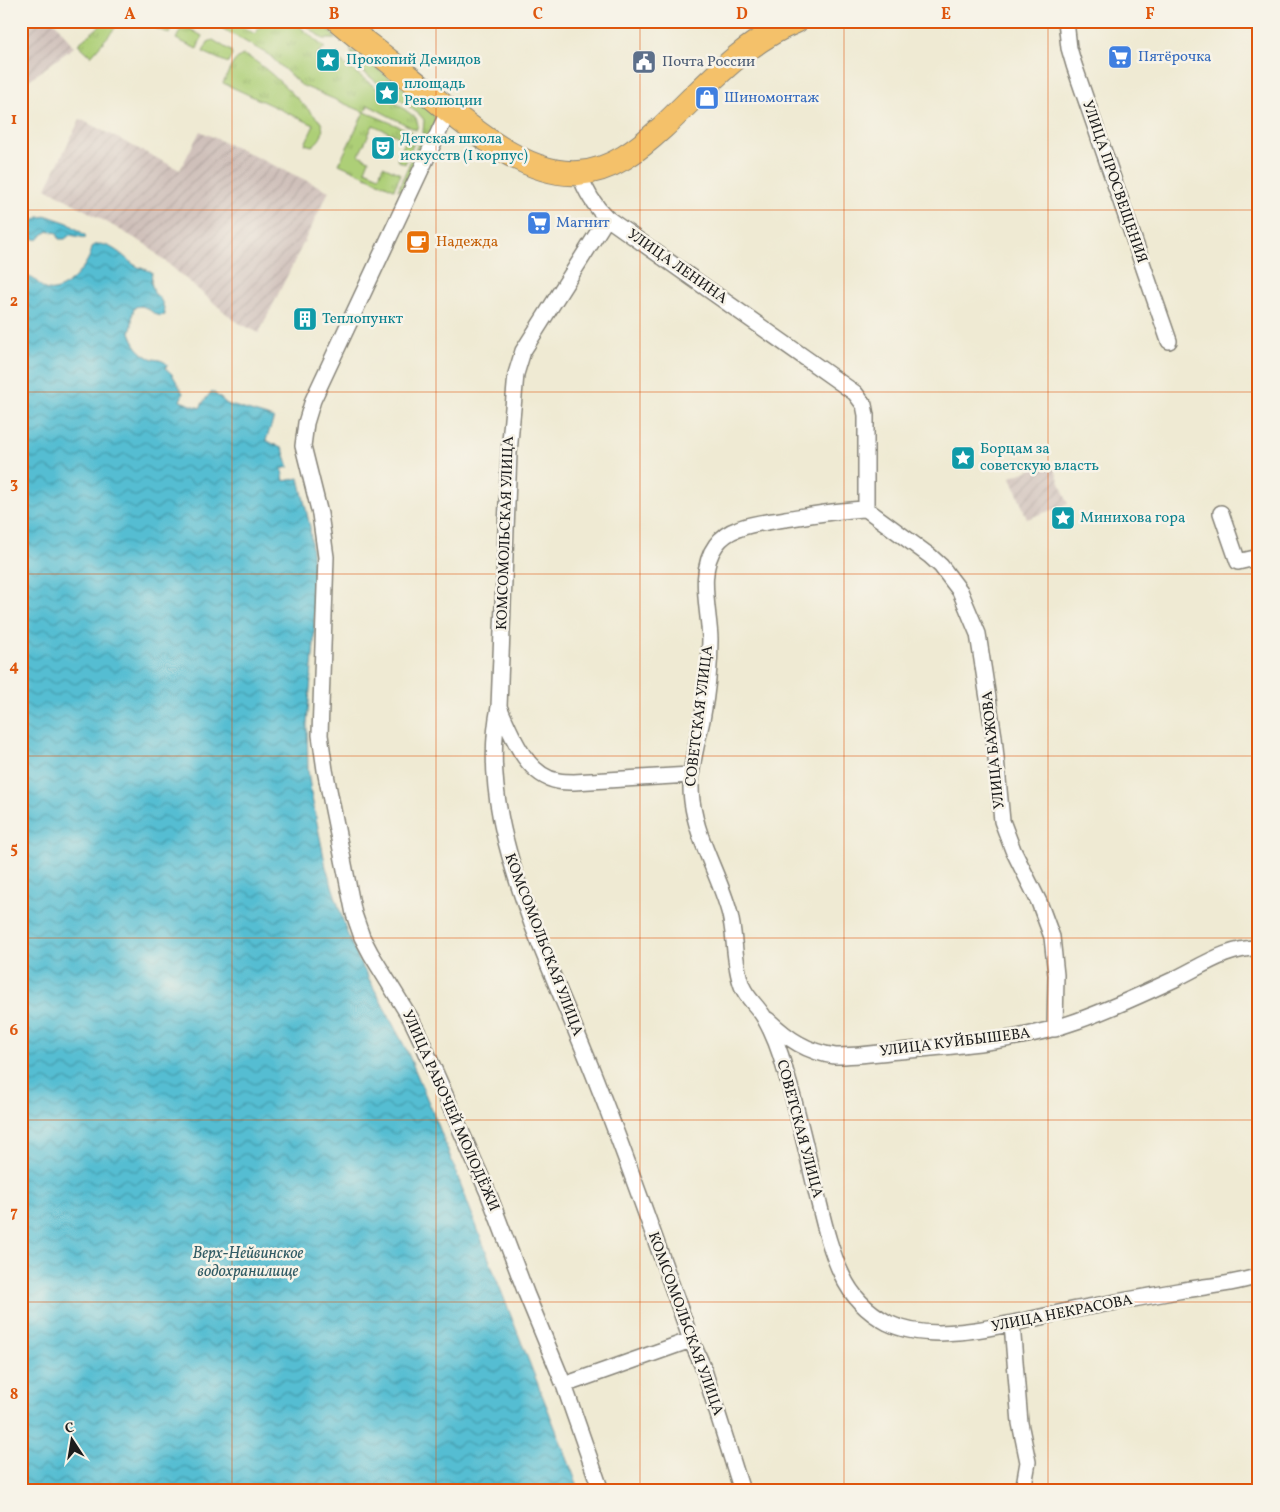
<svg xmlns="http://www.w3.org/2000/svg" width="1280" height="1512" viewBox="0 0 1280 1512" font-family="Vollkorn,serif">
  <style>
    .industrial { fill: url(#industrial-furrows) }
    .grass { fill: url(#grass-tufts); stroke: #64764a }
    .water { fill: url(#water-waves); stroke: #386c77 }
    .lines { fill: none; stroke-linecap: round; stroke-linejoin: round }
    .street-casing { stroke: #868378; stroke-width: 18 }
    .primary-casing { stroke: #868378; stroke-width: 26 }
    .street { stroke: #fff; stroke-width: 15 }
    .primary { stroke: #f4c16a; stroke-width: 24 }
    .grid { fill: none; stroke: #de560d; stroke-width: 1; stroke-opacity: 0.55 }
    .labels { text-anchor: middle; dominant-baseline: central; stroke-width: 5; stroke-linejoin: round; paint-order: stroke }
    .shop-label { font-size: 15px; fill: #366cbe; stroke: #f7f3e8; text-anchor: start }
    .culture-label { font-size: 15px; fill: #0d838f; stroke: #f7f3e8; text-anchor: start }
    .service-label { font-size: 15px; fill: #4e5e75; stroke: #f7f3e8; text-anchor: start }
    .street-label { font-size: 15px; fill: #1c1c1c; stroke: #f7f3e8 }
    .food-label { font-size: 15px; fill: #c56008; stroke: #f7f3e8; text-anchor: start }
    .water-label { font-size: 16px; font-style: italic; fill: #325c65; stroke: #f7f3e8 }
    .neatline { fill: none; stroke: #de560d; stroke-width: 2 }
    .grid-label { font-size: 16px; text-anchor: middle; font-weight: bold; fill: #de560d }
  </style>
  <defs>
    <pattern id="industrial-furrows" width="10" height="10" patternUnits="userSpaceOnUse" patternTransform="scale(1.25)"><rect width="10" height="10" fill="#cfc0ba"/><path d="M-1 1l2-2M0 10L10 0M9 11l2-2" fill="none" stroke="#b1a49f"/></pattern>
    <pattern id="grass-tufts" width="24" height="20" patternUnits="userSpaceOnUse" patternTransform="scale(1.25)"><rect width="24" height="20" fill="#adcf77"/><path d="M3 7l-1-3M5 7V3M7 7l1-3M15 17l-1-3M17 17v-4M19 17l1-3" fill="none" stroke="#94b166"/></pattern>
    <pattern id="water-waves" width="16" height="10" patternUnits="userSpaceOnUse" patternTransform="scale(1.25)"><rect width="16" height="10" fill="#54bdd2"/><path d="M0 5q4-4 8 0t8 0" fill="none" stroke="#4599aa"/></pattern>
  </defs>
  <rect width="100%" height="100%" fill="#f7f3e8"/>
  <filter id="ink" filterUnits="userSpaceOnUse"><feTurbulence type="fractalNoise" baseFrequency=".02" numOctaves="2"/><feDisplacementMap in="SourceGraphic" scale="10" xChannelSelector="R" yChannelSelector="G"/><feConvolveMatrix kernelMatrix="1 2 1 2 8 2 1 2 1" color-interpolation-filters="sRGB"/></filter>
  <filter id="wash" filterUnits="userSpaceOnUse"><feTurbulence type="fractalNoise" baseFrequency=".0096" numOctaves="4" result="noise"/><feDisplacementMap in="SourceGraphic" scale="20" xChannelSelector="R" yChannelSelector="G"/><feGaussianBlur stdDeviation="1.12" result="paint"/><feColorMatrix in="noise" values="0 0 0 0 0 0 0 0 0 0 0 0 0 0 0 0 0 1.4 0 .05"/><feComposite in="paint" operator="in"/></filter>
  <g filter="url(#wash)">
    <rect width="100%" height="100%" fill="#efead3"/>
    <!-- industrial -->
    <path class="industrial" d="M21,21H54L74,47L21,86Z
      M80,119L180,170L200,131L329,191L259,333L235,321L145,244L46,188Z
      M1052,462L1068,504L1027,519L1011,477Z"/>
    <!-- grass -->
    <path class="grass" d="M106,21H121L91,56L78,44Z
      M140,21H176L169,34Z
      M209,21H232L255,34L264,21H293L325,48C301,58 331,85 339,60L416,118L418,125L416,130L368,105L365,112L410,131L414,134L416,138L405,164L397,160L406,140L373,125L359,155L369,160L365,170L379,176L383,166L401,174L394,189L339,164L364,112L301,85L269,55Z
      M300,21H321L336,39H323Z
      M183,25L202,36L197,49L176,39Z
      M213,40L231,51L232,55L228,63L203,52L208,42Z
      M350,49L430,107C438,118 434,125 430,137L423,133L424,120L420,115L357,67Z
      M243,55C261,59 305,107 320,121C326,131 321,140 312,146L305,144L314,125L223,83C228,74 232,59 243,55Z
      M420,139L428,143L405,190H398Z"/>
    <!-- water -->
    <path class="water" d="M48,216L68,223L85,235L86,238L70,235L65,239H59L57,233L49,231L43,234L38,240L26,236L21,240V229L39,217Z
      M96,244C111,243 123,256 133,264C138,268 146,269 152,272L151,282L154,293C162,299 164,305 165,315C152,319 149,302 135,307C130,316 134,324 130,332C133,344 141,355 153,359C159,360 163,360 168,365L165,368L172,374L183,393L180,401L200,408L204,401L212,391L227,404L274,418L266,440L283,449L289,467L282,469L284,481L299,478L310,527L315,588L314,644L307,724L308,770L311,793L326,867L347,933L358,958L407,1051L439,1127L498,1283L580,1491H21V274C26,276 31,277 35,280C40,284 42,289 48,290C65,294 91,263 92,247Z"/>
  </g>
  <g filter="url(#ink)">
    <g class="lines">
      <defs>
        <path id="street" d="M1066,21L1069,48L1074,65L1169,341
          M449,110L313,400L306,423L303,446L320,514L326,557L320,735L325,770L354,914L362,937L371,954L411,1019L422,1042L489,1195L526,1293L564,1385L601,1491
          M579,173C585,190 593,205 607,218L855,393L864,405L866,415V509
          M607,218L523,351L516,374L509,453L499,707C484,781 507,855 532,924C553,979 578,1033 599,1088C632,1171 661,1256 691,1340L703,1367L742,1491
          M866,509C839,510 812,515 785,519C769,522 752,523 738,529C729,532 721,538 716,545C697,571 709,609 710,639C710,666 707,694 702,720C696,748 688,773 692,801C697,840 719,875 729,911C736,935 733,963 742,986C747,999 759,1007 765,1019C773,1033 781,1055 785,1070C799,1114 808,1159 819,1203C825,1228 831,1252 842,1275C852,1297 867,1312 888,1323C939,1348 1024,1319 1077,1309C1111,1303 1144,1297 1178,1291C1206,1286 1232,1285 1259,1276
          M866,509L930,556L941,566L960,591L978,634L994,737L1002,821L1013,850L1039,902L1052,937L1056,975L1055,1029
          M1221,513L1238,562L1259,557
          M499,707C511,733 526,776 558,781C564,782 569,782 574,782L690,775
          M768,1020C788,1039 807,1052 835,1056C860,1056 885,1052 910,1050C967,1045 1024,1040 1077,1021C1111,1009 1143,994 1175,979C1202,966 1228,947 1259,948
          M1012,1324L1020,1423L1028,1462L1023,1491
          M564,1385L691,1340"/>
        <path id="primary" d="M339,21C361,40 385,57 407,76C452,112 518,177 578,173C612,171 639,149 663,127C704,88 742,43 796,21"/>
      </defs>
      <!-- street casing -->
      <use href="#street" class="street-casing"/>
      <!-- primary casing -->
      <use href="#primary" class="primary-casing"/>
      <!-- street -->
      <use href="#street" class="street"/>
      <!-- primary -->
      <use href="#primary" class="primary"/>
    </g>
  </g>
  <!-- grid -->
  <path class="grid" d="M232,21V1491M436,21V1491M640,21V1491M844,21V1491M1048,21V1491M21,210H1259M21,392H1259M21,574H1259M21,756H1259M21,938H1259M21,1120H1259M21,1302H1259"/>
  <!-- icons -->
  <defs>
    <symbol id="supermarket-square" viewBox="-11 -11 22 22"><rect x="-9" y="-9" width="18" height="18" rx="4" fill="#3f7fe0" stroke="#f7f3e8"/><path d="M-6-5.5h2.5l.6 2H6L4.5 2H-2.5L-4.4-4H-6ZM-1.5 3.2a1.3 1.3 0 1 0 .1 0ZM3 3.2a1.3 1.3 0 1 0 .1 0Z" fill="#fff"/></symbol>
    <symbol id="sight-square" viewBox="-11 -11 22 22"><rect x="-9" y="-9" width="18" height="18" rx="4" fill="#0f9aa8" stroke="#f7f3e8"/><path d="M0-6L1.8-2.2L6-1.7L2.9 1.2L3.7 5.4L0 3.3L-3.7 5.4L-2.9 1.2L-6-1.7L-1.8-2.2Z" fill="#fff"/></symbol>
    <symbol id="civic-square" viewBox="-11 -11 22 22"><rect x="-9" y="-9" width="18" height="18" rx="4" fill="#5c6f8a" stroke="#f7f3e8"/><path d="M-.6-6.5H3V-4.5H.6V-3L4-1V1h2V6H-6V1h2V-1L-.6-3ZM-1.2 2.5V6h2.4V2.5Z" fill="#fff"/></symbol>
    <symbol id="shop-square" viewBox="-11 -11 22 22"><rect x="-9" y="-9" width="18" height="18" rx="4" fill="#3f7fe0" stroke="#f7f3e8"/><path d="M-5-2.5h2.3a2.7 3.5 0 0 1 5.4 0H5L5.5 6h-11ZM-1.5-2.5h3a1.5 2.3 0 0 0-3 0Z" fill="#fff"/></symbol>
    <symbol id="theatre-square" viewBox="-11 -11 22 22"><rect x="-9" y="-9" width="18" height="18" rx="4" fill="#0f9aa8" stroke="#f7f3e8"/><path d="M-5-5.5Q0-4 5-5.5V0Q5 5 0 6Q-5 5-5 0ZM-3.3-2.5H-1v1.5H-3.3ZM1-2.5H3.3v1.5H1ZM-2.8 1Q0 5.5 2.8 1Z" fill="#fff"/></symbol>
    <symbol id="cafe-square" viewBox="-11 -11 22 22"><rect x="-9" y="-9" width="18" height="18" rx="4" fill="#e8710a" stroke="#f7f3e8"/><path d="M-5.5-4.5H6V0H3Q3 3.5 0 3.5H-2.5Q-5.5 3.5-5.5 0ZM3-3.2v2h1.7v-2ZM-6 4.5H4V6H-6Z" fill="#fff"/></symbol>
    <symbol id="building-square" viewBox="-11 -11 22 22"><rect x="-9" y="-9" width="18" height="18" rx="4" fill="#0f9aa8" stroke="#f7f3e8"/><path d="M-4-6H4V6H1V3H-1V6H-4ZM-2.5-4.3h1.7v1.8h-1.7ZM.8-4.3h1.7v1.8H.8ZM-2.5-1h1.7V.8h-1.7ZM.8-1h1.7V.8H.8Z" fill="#fff"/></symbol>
  </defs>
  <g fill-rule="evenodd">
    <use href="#supermarket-square" x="1106" y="43" width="28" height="28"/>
    <use href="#sight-square" x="314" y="46" width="28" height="28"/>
    <use href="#civic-square" x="630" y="48" width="28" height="28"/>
    <use href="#sight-square" x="373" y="79" width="28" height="28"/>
    <use href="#shop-square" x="693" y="84" width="28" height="28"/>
    <use href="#theatre-square" x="369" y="134" width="28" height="28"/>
    <use href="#supermarket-square" x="525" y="209" width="28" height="28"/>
    <use href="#cafe-square" x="404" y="228" width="28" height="28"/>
    <use href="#building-square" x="291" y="305" width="28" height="28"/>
    <use href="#sight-square" x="949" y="444" width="28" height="28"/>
    <use href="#sight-square" x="1049" y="504" width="28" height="28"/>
  </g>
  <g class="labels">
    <!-- shop labels -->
    <g class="shop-label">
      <text x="1138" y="57">Пятёрочка</text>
      <text x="724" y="98">Шиномонтаж</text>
      <text x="556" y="223">Магнит</text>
    </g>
    <!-- culture labels -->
    <g class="culture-label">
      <text x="346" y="60">Прокопий Демидов</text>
      <text x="404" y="84">площадь<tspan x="404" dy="17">Революции</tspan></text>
      <text x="400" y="139">Детская школа<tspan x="400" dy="17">искусств (I корпус)</tspan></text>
      <text x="322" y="319">Теплопункт</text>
      <text x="980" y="449">Борцам за<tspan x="980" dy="17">советскую власть</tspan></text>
      <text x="1080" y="518">Минихова гора</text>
    </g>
    <!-- service labels -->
    <g class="service-label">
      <text x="662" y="62">Почта России</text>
    </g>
    <!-- street labels -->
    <g class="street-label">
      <text transform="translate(1114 182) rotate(71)">УЛИЦА ПРОСВЕЩЕНИЯ</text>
      <text transform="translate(677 267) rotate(35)">УЛИЦА ЛЕНИНА</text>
      <text transform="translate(506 533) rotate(-88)">КОМСОМОЛЬСКАЯ УЛИЦА</text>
      <text transform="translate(700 716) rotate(-83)">СОВЕТСКАЯ УЛИЦА</text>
      <text transform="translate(994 750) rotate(-96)">УЛИЦА БАЖОВА</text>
      <text transform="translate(543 945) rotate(69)">КОМСОМОЛЬСКАЯ УЛИЦА</text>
      <text transform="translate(955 1043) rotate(-7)">УЛИЦА КУЙБЫШЕВА</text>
      <text transform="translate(450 1111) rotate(66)">УЛИЦА РАБОЧЕЙ МОЛОДЁЖИ</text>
      <text transform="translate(799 1129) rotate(75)">СОВЕТСКАЯ УЛИЦА</text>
      <text transform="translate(1062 1314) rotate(-11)">УЛИЦА НЕКРАСОВА</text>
      <text transform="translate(685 1324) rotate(70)">КОМСОМОЛЬСКАЯ УЛИЦА</text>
    </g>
    <!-- food labels -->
    <g class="food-label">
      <text x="436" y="242">Надежда</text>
    </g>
    <!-- water labels -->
    <g class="water-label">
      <text x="248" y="1254">Верх-Нейвинское<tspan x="248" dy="18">водохранилище</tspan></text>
    </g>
  </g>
  <!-- margin -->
  <rect width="1280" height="1512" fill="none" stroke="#f7f3e8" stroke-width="55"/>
  <!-- north arrow -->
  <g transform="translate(72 1440) rotate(348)" stroke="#f7f3e8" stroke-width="4" paint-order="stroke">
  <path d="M0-4L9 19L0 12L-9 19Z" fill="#1c1c1c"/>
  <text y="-8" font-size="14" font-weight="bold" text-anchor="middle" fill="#1c1c1c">С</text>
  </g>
  <rect x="28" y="28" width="1224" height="1456" class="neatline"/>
  <g class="grid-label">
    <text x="130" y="19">A</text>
    <text x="334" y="19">B</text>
    <text x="538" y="19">C</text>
    <text x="742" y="19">D</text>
    <text x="946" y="19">E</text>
    <text x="1150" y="19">F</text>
    <text x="14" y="124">1</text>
    <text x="14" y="306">2</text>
    <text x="14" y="488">3</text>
    <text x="14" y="671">4</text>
    <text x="14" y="853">5</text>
    <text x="14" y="1035">6</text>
    <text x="14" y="1217">7</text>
    <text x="14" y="1399">8</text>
  </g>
</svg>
